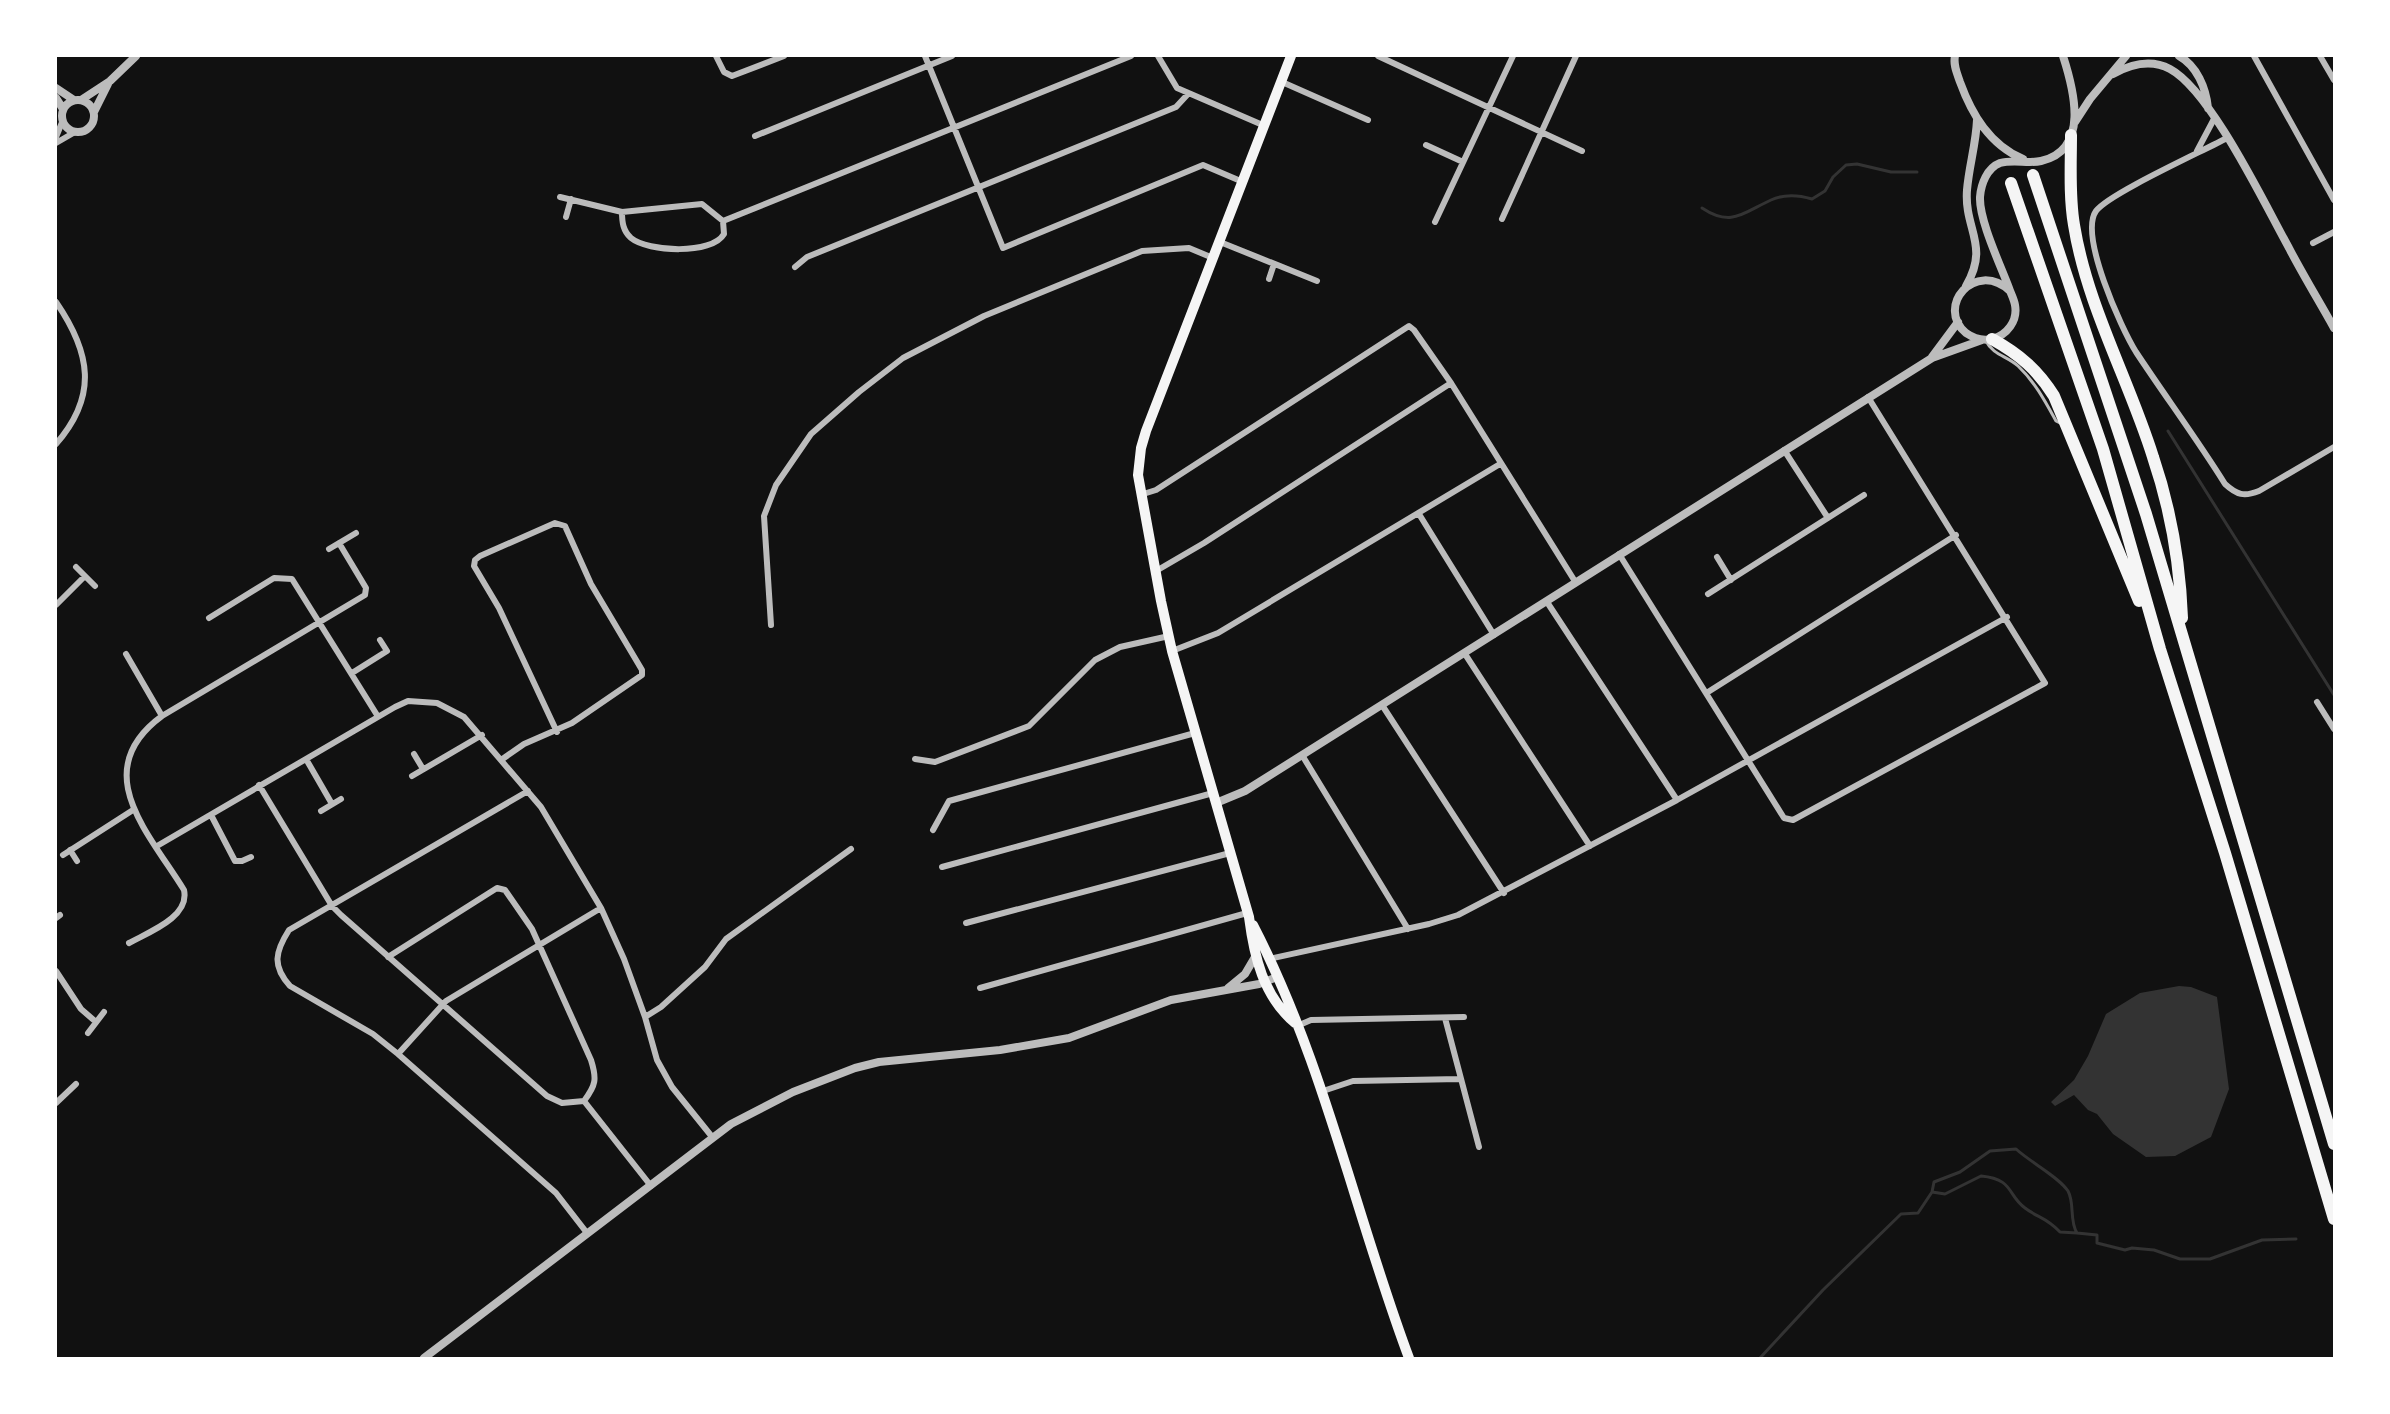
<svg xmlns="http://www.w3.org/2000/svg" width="2390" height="1414" viewBox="0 0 2390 1414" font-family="Helvetica,sans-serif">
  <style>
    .water { fill: #333 }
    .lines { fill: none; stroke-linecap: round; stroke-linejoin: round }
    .stream { stroke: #333; stroke-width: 3 }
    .service { stroke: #bcbcbc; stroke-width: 3 }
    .minor { stroke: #bcbcbc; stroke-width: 6 }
    .tertiary { stroke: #bcbcbc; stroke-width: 8 }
    .primary { stroke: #f5f5f5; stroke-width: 10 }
    .motorway { stroke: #f5f5f5; stroke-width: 12 }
  </style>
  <rect width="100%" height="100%" fill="#111"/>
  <!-- water -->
  <path class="water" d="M2179,986L2191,987L2217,997L2229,1089L2211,1137L2175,1156L2146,1157L2113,1134L2097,1114L2088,1110L2074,1095L2055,1106L2051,1102L2074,1080L2088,1056L2106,1014L2140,993Z"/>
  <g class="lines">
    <!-- stream -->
    <path class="stream" d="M1702,208C1732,228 1744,212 1771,200C1784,194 1799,195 1812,199L1825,191L1833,177L1846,165L1857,164L1891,172H1917
      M2168,431L2334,695
      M1932,1192L1945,1194L1981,1176C2014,1179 2007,1195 2025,1208C2038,1218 2046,1217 2060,1232L2077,1233
      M1760,1358L1823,1290L1901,1214L1918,1213L1932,1192L1934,1182L1960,1172L1990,1151L2016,1149C2030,1162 2059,1177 2068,1191C2075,1204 2069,1220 2077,1233L2097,1235V1243L2125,1250L2132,1248L2154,1250L2180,1259H2210L2262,1240L2296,1239"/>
    <!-- service -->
    <path class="service" d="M1986,341C1993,355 2007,356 2018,366C2035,382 2045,401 2056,421L2062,424"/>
    <!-- minor -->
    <path class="minor" d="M716,56L724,72L732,76L784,56
      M925,56L1003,248L1203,165L1243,182
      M1158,56L1177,88L1265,126
      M1378,56L1582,151
      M2254,56L2334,200
      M2320,56L2334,80
      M1282,82L1368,120
      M755,136L952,56
      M56,137L63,120
      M2227,138C2203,151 2108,194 2096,211C2079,235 2121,328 2136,352C2165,396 2197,439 2225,484C2237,495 2244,497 2259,491L2334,447
      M56,143L75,132
      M1426,145L1463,162
      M2197,151L2215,117
      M560,197L622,212
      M702,204L723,221L724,234C712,255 648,252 631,238C623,231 622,222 622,212Z
      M566,217L571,199
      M1502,219L1576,56
      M723,221L1131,56
      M1435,222L1513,56
      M1220,242L1317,281
      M2313,243L2334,232
      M795,267L807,257L1176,107L1188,94
      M1269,279L1274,264
      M56,302C91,353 98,396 56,444
      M1784,450L1828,518
      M1140,495L1156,490L1409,326L1414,330L1451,383L1576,583
      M1419,514L1494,635
      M329,549L356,533
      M1619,554L1784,818L1793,820L2045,683L1868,397
      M1717,557L1731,580
      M76,567L95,586
      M1156,571L1204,543L1451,383
      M1708,594L1864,495
      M1547,602L1677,800
      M56,605L85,576
      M209,618L274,578L292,579L377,715
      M771,625L764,516L776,485L811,434L859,392L903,358L984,316L1142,251L1189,248L1213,258
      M1172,651L1218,633L1500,464
      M126,654L162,716
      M1465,654L1590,846
      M352,673L387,651L380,640
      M1708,692L1956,535
      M2317,702L2334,729
      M1382,705L1504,893
      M414,754L423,769
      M1302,755L1408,929
      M306,759L332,804
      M915,759L935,762L1029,726L1095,660L1120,647L1169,636
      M501,760L524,744L572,723L642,675V670L591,584L565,526L555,523L480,556L475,560L474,566L499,608L557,732
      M412,776L482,735
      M259,785L332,906L341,915L547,1096L562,1103L584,1101L651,1186
      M528,791L289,930C275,952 272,966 290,986L373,1034L398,1054L556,1193L587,1233
      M321,811L341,799
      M211,815L235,861H242L251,857
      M933,830L949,801L1195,733
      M157,846L395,707L408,701L437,703L464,717L541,807L601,908L624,959L645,1017L657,1060L672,1087L713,1138
      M70,850L77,861
      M63,855L133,810
      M942,867L1213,793
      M56,918L60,915
      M966,923L1230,853
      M129,943C149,932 190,917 184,890C149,833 87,771 162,716L365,595L366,588L339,543
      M388,957L497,888L505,890L532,929L591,1060C597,1079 596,1085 584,1101
      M1269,959L1429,924L1458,915L1677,800L2007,617
      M56,971L81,1009L96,1022
      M980,988L1247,913
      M645,1017L661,1007L705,967L726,939L851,849
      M1445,1018L1479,1147
      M1297,1026L1311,1020L1464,1017
      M88,1033L104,1012
      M398,1054L446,1001L601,908
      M1323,1091L1353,1081L1460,1079
      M56,1103L76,1084"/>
    <!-- tertiary -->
    <path class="tertiary" d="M1955,56C1953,65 1957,73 1960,82C1972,115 1990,145 2023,159
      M2179,56C2197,66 2206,88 2208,108
      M2113,74C2131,64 2151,59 2170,69C2211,91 2265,205 2289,248C2303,275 2319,301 2334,328
      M56,88L74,100
      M56,98L63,109
      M62 116a16 16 0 1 1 32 0a16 16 0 1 1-32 0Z
      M81,100L110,81L136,56
      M94,112L108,84
      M2075,122L2090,99L2126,56
      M1966,286C1990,245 1964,230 1967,190C1969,166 1976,144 1977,120
      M2010,291C1975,259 1935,307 1966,333C1973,338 1983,341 1992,339C2007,335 2018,321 2015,305C2014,299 2011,294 2009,288C2000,264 1979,220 1980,197C1981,184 1987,168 2000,163C2014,159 2028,164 2041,161C2090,150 2074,90 2063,56
      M1932,357L1958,322
      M1216,803L1245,791L1932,358L1982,340
      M1228,988L1245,974L1255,957
      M424,1358L731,1124L793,1092L855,1068L879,1062L1000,1050L1069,1038L1171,1000L1259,984L1277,977"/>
    <!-- primary -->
    <path class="primary" d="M1291,56L1146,431L1141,448L1138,475L1161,601L1172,651L1249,917C1254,956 1263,996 1295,1023
      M1253,925C1324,1062 1355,1214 1409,1358"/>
    <!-- motorway -->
    <path class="motorway" d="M2071,135C2071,164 2069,196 2074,225C2087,306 2129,380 2153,457C2170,507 2180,565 2182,618
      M2033,175L2146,514L2334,1144
      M2011,183L2103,449L2160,649L2225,853L2334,1219
      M1992,339C2019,354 2038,370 2054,396L2139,601"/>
  </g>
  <!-- border -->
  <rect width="2390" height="1414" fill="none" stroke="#ffffff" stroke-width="114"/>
</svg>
